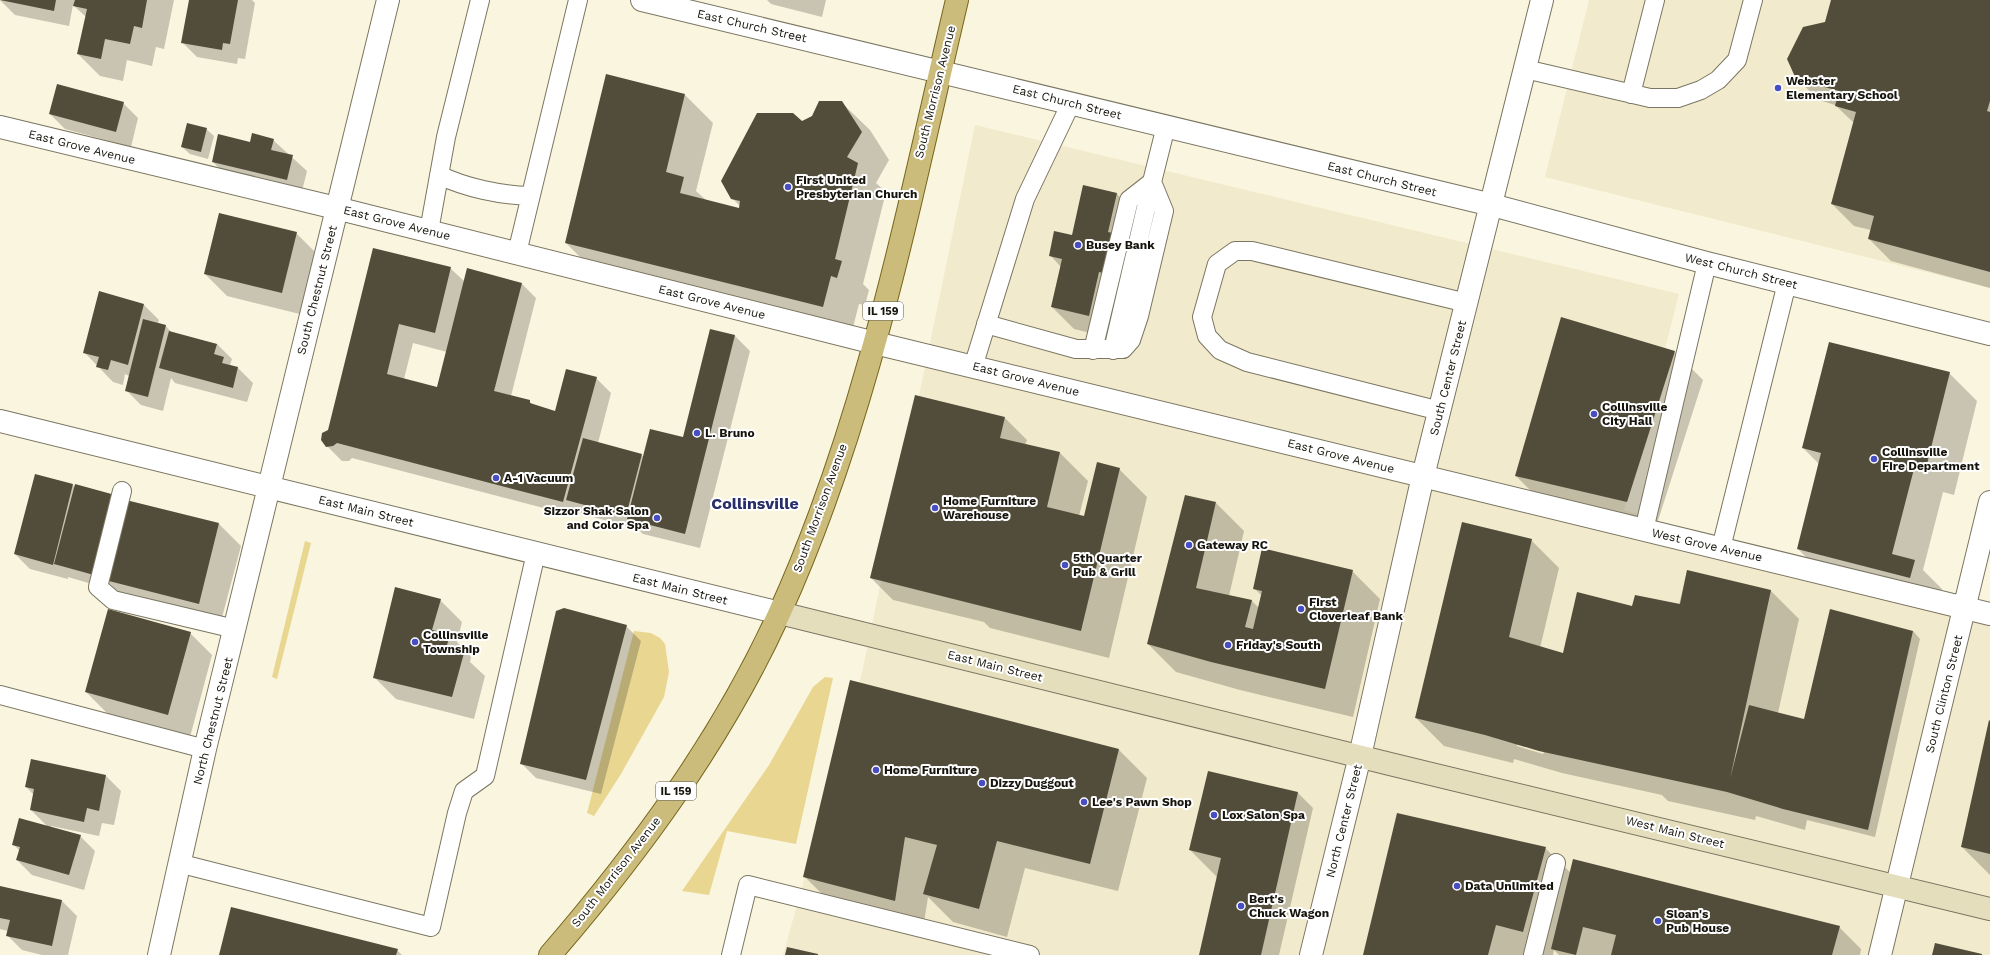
<svg xmlns="http://www.w3.org/2000/svg" width="1990" height="955" viewBox="0 0 1990 955" font-family="'Work Sans',sans-serif">
  <style>
    .built { fill: #f2eacc }
    .green { fill: #e8d691 }
    .shadow { fill: #0003; fill-rule: evenodd }
    .building { fill: #524d3a }
    .lines { fill: none; stroke-linecap: round; stroke-linejoin: round }
    .service-casing { stroke: #7b7662; stroke-width: 20 }
    .minor-casing { stroke: #7b7662; stroke-width: 24 }
    .tertiary-casing { stroke: #7b7662; stroke-width: 24 }
    .secondary-casing { stroke: #7b7662; stroke-width: 24 }
    .primary-casing { stroke: #76651b; stroke-width: 24 }
    .service { stroke: #fff; stroke-width: 18 }
    .minor { stroke: #fff; stroke-width: 22 }
    .tertiary { stroke: #fff; stroke-width: 22 }
    .secondary { stroke: #e5debd; stroke-width: 22 }
    .primary { stroke: #cbbc7b; stroke-width: 22 }
    .poi-dot { fill: #474dc2; stroke: #fff; stroke-width: 1.5 }
    .labels { text-anchor: middle; dominant-baseline: central; stroke-width: 4; stroke-linejoin: round; paint-order: stroke }
    .shield { fill: #fff; stroke: #5c5a55; stroke-width: 1 }
    .shield-label { font-size: 11px; font-weight: bold; fill: #16140c }
    .street-label { font-size: 12px; fill: #16140c; stroke: #fff }
    .poi-label { font-size: 12px; font-weight: bold; fill: #16140c; stroke: #fff; text-anchor: start }
    .district-label { font-size: 16px; font-weight: bold; fill: #282e67; stroke: #fff }
  </style>
  <rect width="100%" height="100%" fill="#faf5de"/>
  <!-- built -->
  <path class="built" d="M1589,0H1990V288L1545,177Z
    M975,125L1679,294L1624,510L1990,624V955H783L862,673Z"/>
  <!-- green -->
  <path class="green" d="M305,541L311,543L277,679L272,677Z
    M634,631L651,633L660,638L665,644L669,672L664,697L621,774L594,816L587,813Z
    M825,677L833,678L796,844L727,831L709,895L682,891L769,765L813,687Z"/>
  <!-- shadow -->
  <path class="shadow" d="M0,0H174L164,49L156,47L152,66L127,60L123,81L100,76L78,54L86,17L73,5L69,26L15,15Z
    M190,0H252L255,3L245,59L238,58L237,64L197,57L182,42Z
    M767,0H826L822,17L771,4Z
    M1832,0H1990V288L1891,261L1869,239L1871,230L1854,226L1832,204L1854,123L1835,105L1819,100L1796,78L1826,23Z
    M685,95L713,123L696,191L706,200L739,209L740,206L732,198L802,122L841,102L870,130L889,160L876,183L886,192L863,284L869,290L865,305L859,304L851,335L594,271L566,243Z
    M123,103L138,118L131,147L65,129L50,114Z
    M206,129L214,136L208,159L190,154L182,147Z
    M273,140L307,171L301,195L228,177L213,162L251,143Z
    M1083,187L1117,194L1139,216L1111,338L1074,329L1052,307L1061,267L1050,255L1073,236Z
    M296,233L318,255L304,315L227,296L205,274Z
    M373,250L450,268L465,282L521,283L536,298L511,396L529,401L534,406L556,412L596,378L611,393L598,443L641,455L644,457L684,438L711,330L735,336L750,351L700,548L643,534L638,529L582,514L580,512L578,517L352,458L349,461H342L327,446L329,430ZM413,343L447,352L437,388L404,379Z
    M144,305L159,320L158,323L165,325L172,333L217,344L232,359L230,365L238,368L253,383L247,402L175,383L171,378L163,411L141,405L126,390L129,376L125,374L123,385L113,382L84,352Z
    M1675,352L1703,380L1655,530L1544,504L1516,476Z
    M1949,373L1977,401L1954,495L1943,492L1923,570L1942,589L1938,606L1826,577L1798,549L1819,464L1803,448Z
    M1005,418L1027,440L1025,445L1060,453L1088,481L1079,516L1085,517L1119,469L1147,497L1109,658L990,628L984,622L893,600L871,578Z
    M73,485L75,488L125,506L219,524L241,546L220,625L128,602L110,584L109,589L68,577V579L30,569L15,554Z
    M1216,503L1244,531L1229,596L1252,601L1259,608L1262,596L1254,588L1352,571L1380,599L1353,717L1240,690L1176,672L1148,644Z
    M1531,540L1559,568L1540,648L1564,654L1632,607L1679,605L1687,571L1771,591L1799,619L1778,713L1803,720L1913,631L1920,639L1875,837L1807,820L1805,830L1756,816L1755,820L1668,801L1662,795L1562,773L1514,759L1513,763L1444,746L1416,718ZM1517,744L1544,752L1543,754L1517,746Z
    M440,600L462,622L457,642L471,657L470,662L485,676L474,719L396,699L374,677Z
    M626,626L641,641L601,794L536,778L521,763Z
    M190,633L212,655L190,737L108,714L86,692Z
    M1990,722V875L1962,847Z
    M1119,750L1147,778L1118,891L1025,868L1007,937L953,922L928,897L923,929L833,905L805,877Z
    M106,776L121,791L114,825L102,823L99,836L51,826V827L80,836L95,851L84,890L32,875L17,860L20,851L13,844L48,827L31,810L34,795L26,787Z
    M1239,780L1298,793L1313,808L1279,955H1200L1218,878L1190,850Z
    M1545,848L1571,873L1839,927L1861,949L1860,955H1559L1554,950L1553,955H1532L1524,953L1523,955H1364Z
    M0,887L62,901L77,916L68,955H42L22,950L7,935L8,931L0,929Z
    M397,950L402,955H220Z"/>
  <!-- building -->
  <path class="building" d="M0,0H56L54,11Z
    M75,0H147L142,28L134,26L130,44L105,39L101,59L77,54L87,9L73,6Z
    M189,0H238L230,44L223,43L222,50L181,43Z
    M1831,0H1990V101L1987,111L1990,112V272L1868,239L1874,216L1831,204L1856,112L1835,106L1839,91L1796,79L1787,59L1803,27L1825,22Z
    M606,74L685,94L666,172L684,177L680,193L739,208L740,201L731,199L721,181L757,113H793L802,121L812,116L819,101H842L862,132L847,157L858,163L835,259L842,261L837,278L831,276L823,307L565,243Z
    M57,84L124,102L116,132L49,114Z
    M187,123L207,128L201,152L181,147Z
    M252,133L274,139L271,150L293,155L287,180L212,162L218,134L250,142Z
    M1083,185L1117,193L1108,232L1151,242L1142,283L1099,272L1089,316L1051,307L1062,259L1049,256L1054,231L1072,235Z
    M219,213L297,232L282,293L204,274Z
    M373,248L451,267L435,333L399,324L387,374L437,387L467,268L522,283L494,391L530,400V403L555,411L566,369L597,377L563,502L337,443L333,446L326,447L321,440L322,433L328,430Z
    M99,291L144,304L128,365L111,360L108,370L96,367L99,357L83,353Z
    M1561,317L1675,351L1627,502L1515,476Z
    M143,319L166,325L148,397L125,391Z
    M710,329L735,335L685,534L627,519L650,429L683,437Z
    M169,331L217,344L214,354L224,357L222,363L238,367L233,388L159,368Z
    M1829,342L1950,372L1926,468L1915,465L1892,554L1915,560L1910,578L1797,549L1821,453L1802,448Z
    M915,395L1005,417L1000,438L1060,452L1047,507L1084,516L1097,462L1120,468L1081,631L870,578Z
    M583,438L642,454L626,516L566,500Z
    M35,474L73,484L53,565L14,554Z
    M75,484L115,495L94,575L54,564Z
    M1185,495L1216,502L1196,588L1252,600L1245,627L1253,629L1262,591L1253,589L1262,548L1353,570L1325,689L1211,662L1147,644Z
    M126,500L219,523L199,604L105,580Z
    M1462,522L1532,539L1509,637L1563,653L1577,592L1632,606L1635,595L1680,604L1687,570L1771,590L1730,779L1749,705L1804,719L1830,609L1913,631L1868,830L1783,809L1727,792L1539,751L1485,735L1415,718Z
    M395,587L441,599L432,630L450,634L446,649L464,653L452,697L373,678Z
    M564,608L627,625L586,780L520,764L556,611Z
    M108,609L191,632L168,715L85,692Z
    M850,680L1119,749L1090,864L997,841L979,909L923,894L937,845L905,837L895,901L803,877Z
    M1989,720L1990,721V854L1961,847Z
    M31,759L106,775L99,811L87,808L84,822L30,810L34,789L25,787Z
    M1208,771L1298,792L1261,955H1199L1221,858L1189,850Z
    M1397,813L1546,847L1523,932L1496,925L1488,955H1363Z
    M19,818L81,835L69,875L16,860L20,847L12,845Z
    M1573,859L1840,926L1832,955H1611L1616,935L1583,927L1576,955L1551,949Z
    M0,886L62,900L52,946L6,936L10,920L0,918Z
    M231,907L398,949L396,955H219Z
    M1935,943L1982,954V955H1932Z
    M787,947L818,954V955H785Z"/>
  <g class="lines">
    <defs>
      <path id="service" d="M1525,69L1650,98H1678L1701,90L1718,80L1737,60L1753,0
        M1631,94L1655,0
        M439,175C466,188 500,195 530,196
        M429,231L446,137L480,0
        M517,253L578,0
        M986,324L1076,349H1123L1131,340L1139,316L1164,211L1152,182L1166,126
        M1093,350L1129,200L1152,182
        M1113,350L1152,182
        M973,367L1025,199L1071,103
        M1440,411L1247,362L1220,350L1207,336L1202,317L1217,264L1235,251H1252L1467,303
        M122,491L98,587L113,600L235,629
        M1644,530L1707,263
        M1721,548L1787,283
        M0,695L205,749
        M178,863L431,927L457,813L464,791L485,776L536,553
        M731,955L748,885L1030,955
        M1533,955L1556,863"/>
      <path id="minor" d="M642,0L1492,205L1707,263L1990,334
        M0,127L336,208L875,343L1990,614
        M159,955L205,749L388,0
        M1311,955L1360,756L1423,476L1542,0
        M1880,955L1990,502"/>
      <path id="tertiary" d="M0,421L780,613"/>
      <path id="secondary" d="M780,613L1390,764L1990,909"/>
      <path id="primary" d="M550,955C639,852 722,739 779,614C868,419 908,207 957,0"/>
    </defs>
    <!-- service casing -->
    <use href="#service" class="service-casing"/>
    <!-- minor casing -->
    <use href="#minor" class="minor-casing"/>
    <!-- tertiary casing -->
    <use href="#tertiary" class="tertiary-casing"/>
    <!-- secondary casing -->
    <use href="#secondary" class="secondary-casing"/>
    <!-- primary casing -->
    <use href="#primary" class="primary-casing"/>
    <!-- service -->
    <use href="#service" class="service"/>
    <!-- minor -->
    <use href="#minor" class="minor"/>
    <!-- tertiary -->
    <use href="#tertiary" class="tertiary"/>
    <!-- secondary -->
    <use href="#secondary" class="secondary"/>
    <!-- primary -->
    <use href="#primary" class="primary"/>
  </g>
  <!-- markers -->
  <g class="poi-dot">
    <circle cx="1778" cy="88" r="4"/>
    <circle cx="788" cy="187" r="4"/>
    <circle cx="1078" cy="245" r="4"/>
    <circle cx="1594" cy="414" r="4"/>
    <circle cx="697" cy="433" r="4"/>
    <circle cx="1874" cy="459" r="4"/>
    <circle cx="496" cy="478" r="4"/>
    <circle cx="935" cy="508" r="4"/>
    <circle cx="657" cy="518" r="4"/>
    <circle cx="1189" cy="545" r="4"/>
    <circle cx="1065" cy="565" r="4"/>
    <circle cx="1301" cy="609" r="4"/>
    <circle cx="415" cy="642" r="4"/>
    <circle cx="1228" cy="645" r="4"/>
    <circle cx="876" cy="770" r="4"/>
    <circle cx="982" cy="783" r="4"/>
    <circle cx="1084" cy="802" r="4"/>
    <circle cx="1214" cy="815" r="4"/>
    <circle cx="1457" cy="886" r="4"/>
    <circle cx="1241" cy="906" r="4"/>
    <circle cx="1658" cy="921" r="4"/>
  </g>
  <g class="labels">
    <!-- shield labels -->
    <g class="shield">
      <rect x="863" y="302" width="40" height="18" rx="3"/>
      <rect x="656" y="782" width="40" height="18" rx="3"/>
    </g>
    <g class="shield-label">
      <text x="883" y="311">IL 159</text>
      <text x="676" y="791">IL 159</text>
    </g>
    <!-- street labels -->
    <g class="street-label">
      <text transform="translate(752 26) rotate(13)">East Church Street</text>
      <text transform="translate(935 92) rotate(-76)">South Morrison Avenue</text>
      <text transform="translate(1067 102) rotate(14)">East Church Street</text>
      <text transform="translate(82 147) rotate(14)">East Grove Avenue</text>
      <text transform="translate(1382 179) rotate(14)">East Church Street</text>
      <text transform="translate(397 223) rotate(14)">East Grove Avenue</text>
      <text transform="translate(1741 271) rotate(14)">West Church Street</text>
      <text transform="translate(317 290) rotate(-76)">South Chestnut Street</text>
      <text transform="translate(712 302) rotate(14)">East Grove Avenue</text>
      <text transform="translate(1448 378) rotate(-76)">South Center Street</text>
      <text transform="translate(1026 379) rotate(14)">East Grove Avenue</text>
      <text transform="translate(1341 456) rotate(14)">East Grove Avenue</text>
      <text transform="translate(820 508) rotate(-70)">South Morrison Avenue</text>
      <text transform="translate(366 511) rotate(14)">East Main Street</text>
      <text transform="translate(1707 545) rotate(13)">West Grove Avenue</text>
      <text transform="translate(680 589) rotate(14)">East Main Street</text>
      <text transform="translate(995 666) rotate(14)">East Main Street</text>
      <text transform="translate(1944 694) rotate(-76)">South Clinton Street</text>
      <text transform="translate(213 721) rotate(-76)">North Chestnut Street</text>
      <text transform="translate(1344 821) rotate(-76)">North Center Street</text>
      <text transform="translate(1675 832) rotate(14)">West Main Street</text>
      <text transform="translate(616 872) rotate(-52)">South Morrison Avenue</text>
    </g>
    <!-- poi labels -->
    <g class="poi-label">
      <text x="1786" y="81">Webster<tspan x="1786" dy="14">Elementary School</tspan></text>
      <text x="796" y="180">First United<tspan x="796" dy="14">Presbyterian Church</tspan></text>
      <text x="1086" y="245">Busey Bank</text>
      <text x="1602" y="407">Collinsville<tspan x="1602" dy="14">City Hall</tspan></text>
      <text x="705" y="433">L. Bruno</text>
      <text x="1882" y="452">Collinsville<tspan x="1882" dy="14">Fire Department</tspan></text>
      <text x="504" y="478">A-1 Vacuum</text>
      <text x="943" y="501">Home Furniture<tspan x="943" dy="14">Warehouse</tspan></text>
      <text x="649" y="511" text-anchor="end">Sizzor Shak Salon<tspan x="649" dy="14">and Color Spa</tspan></text>
      <text x="1197" y="545">Gateway RC</text>
      <text x="1073" y="558">5th Quarter<tspan x="1073" dy="14">Pub &amp; Grill</tspan></text>
      <text x="1309" y="602">First<tspan x="1309" dy="14">Cloverleaf Bank</tspan></text>
      <text x="423" y="635">Collinsville<tspan x="423" dy="14">Township</tspan></text>
      <text x="1236" y="645">Friday's South</text>
      <text x="884" y="770">Home Furniture</text>
      <text x="990" y="783">Dizzy Duggout</text>
      <text x="1092" y="802">Lee's Pawn Shop</text>
      <text x="1222" y="815">Lox Salon Spa</text>
      <text x="1465" y="886">Data Unlimited</text>
      <text x="1249" y="899">Bert's<tspan x="1249" dy="14">Chuck Wagon</tspan></text>
      <text x="1666" y="914">Sloan's<tspan x="1666" dy="14">Pub House</tspan></text>
    </g>
    <!-- district labels -->
    <g class="district-label">
      <text x="755" y="503">Collinsville</text>
    </g>
  </g>
</svg>
